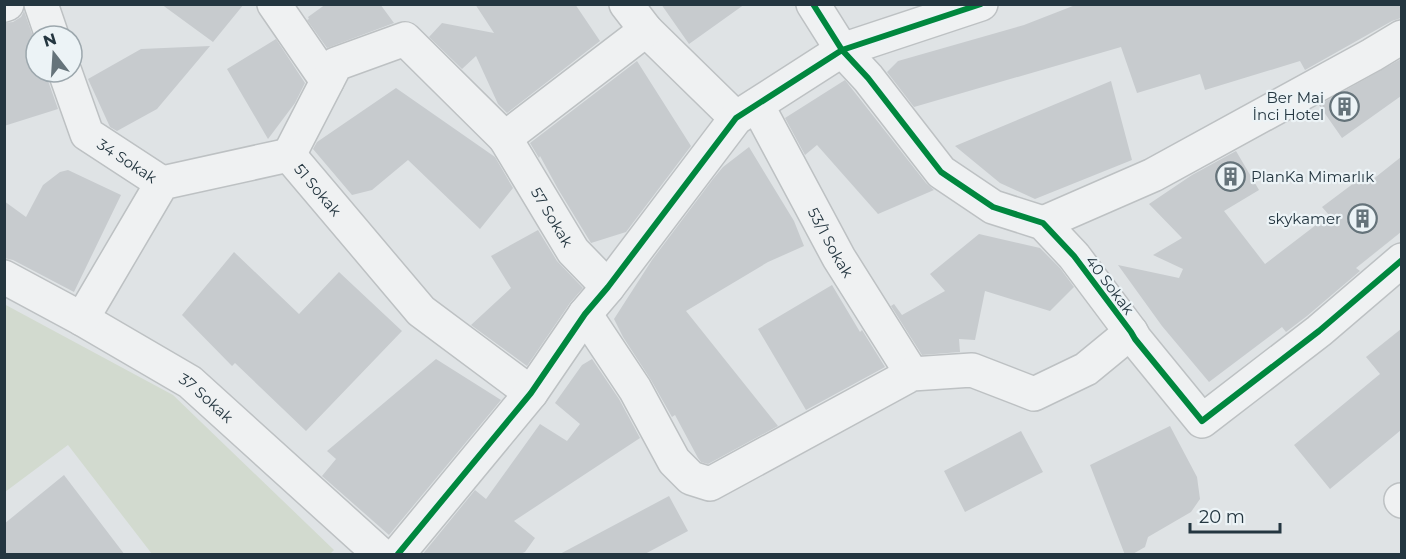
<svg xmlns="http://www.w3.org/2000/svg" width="1406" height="559" viewBox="0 0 1406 559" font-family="Montserrat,sans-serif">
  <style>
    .green { fill: #d2dacf }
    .building { fill: #c7cbce }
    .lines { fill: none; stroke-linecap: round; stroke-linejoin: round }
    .minor-casing { stroke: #bdc1c3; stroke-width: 36 }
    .minor { stroke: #eff1f2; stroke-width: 33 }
    .cycleway-casing { stroke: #ecf3f6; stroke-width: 10 }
    .cycleway { stroke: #00873e; stroke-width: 6 }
    .labels { text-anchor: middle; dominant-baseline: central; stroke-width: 4.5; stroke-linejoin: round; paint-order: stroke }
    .poi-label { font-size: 15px; fill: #243640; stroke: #ecf3f6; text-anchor: end }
    .street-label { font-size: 15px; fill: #243640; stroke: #ecf3f6 }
  </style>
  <rect width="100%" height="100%" fill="#dfe3e5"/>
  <!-- green -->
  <path class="green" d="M4,304L173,395L334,550L330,554H152L68,445L5,492Z"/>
  <!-- building -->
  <path class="building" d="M161,4H244L213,42Z
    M326,4H380L394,23L327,48L307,20L309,19L308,17Z
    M475,4H575L600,41L507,113L498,104L476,56L462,69L429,37L442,23L494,33Z
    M661,4H745L689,44Z
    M1078,4H1401V18L1392,21L1305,70L1300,61L1205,90L1200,74L1137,93L1121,47L914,107L887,72L898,61L1024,25Z
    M24,11L36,45V72H47V78L58,109L4,126V23L13,22L21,17Z
    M276,39L305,83L295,103L268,139L227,69Z
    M210,46L157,109L117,131L110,127L88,79L141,49Z
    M1401,59V96L1342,138L1319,105Z
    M637,61L691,146L626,232L591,243L558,189L540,156L539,158L530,143Z
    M845,80L926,183L934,190L878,214L817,145L805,155L785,118Z
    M1111,81L1132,160L1035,199L1000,183L955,146Z
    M396,88L495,157L513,188L480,229L408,160L372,190L352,195L313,149L317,142Z
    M749,147L794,221L804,246L768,262L686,311L778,426L708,464L701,462L698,458L675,415L672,417L651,380L623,337L614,319L652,260L713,179L723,167Z
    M1236,151L1259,190L1224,211L1265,264L1329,215L1322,207L1362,177L1367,184L1401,157V232L1356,268L1360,271L1307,316L1286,332L1282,327L1209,382L1162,326L1118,265L1179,278L1183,269L1153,255L1182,238L1149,204L1192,175Z
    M68,170L121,195L74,292L13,260L4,258V201L26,217L43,185L60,172Z
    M538,230L557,261L583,288L570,303L527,366L471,325L511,288L491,256Z
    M979,234L1040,248L1060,268L1074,287L1050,311L985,291L975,340L959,339L960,352L922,355L891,306L894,304L902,315L945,291L930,274Z
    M234,252L299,314L339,272L402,331L306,431L235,363L232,366L182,315Z
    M832,285L860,332L862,330L885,367L806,410L758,329Z
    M1401,329V430L1330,489L1294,445L1380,374L1366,357Z
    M436,359L501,400L389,535L322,476L336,459L327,451Z
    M592,359L619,399L640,438L514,521L535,538L525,552L518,555H422L475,490L486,499L540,424L567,441L580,424L555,403L582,365Z
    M1170,426L1197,477L1200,499L1191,512L1148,537L1145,547L1131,555H1125L1090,465Z
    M1021,431L1043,472L965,512L944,471Z
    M64,475L125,555H4V524Z
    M669,496L688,531L643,555H558Z"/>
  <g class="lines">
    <defs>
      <g id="minor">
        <path d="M41,4L52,36"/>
        <path d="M274,4L327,81"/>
        <path d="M626,4L646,30L736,118"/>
        <path d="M813,4L842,50L868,78L941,172L993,207L1043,223L1074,256L1131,332L1135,339L1202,421L1319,331L1402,260"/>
        <path d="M4,5L7,4"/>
        <path id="s1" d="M65,72L87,134L162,183"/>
        <path id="s2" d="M757,105L839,258L912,374"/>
        <path id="s3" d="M505,138L573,251L608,287"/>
        <path d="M289,155L336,64L405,39L505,138L646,30"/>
        <path d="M1043,223L1153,175L1372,55L1402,37"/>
        <path id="s4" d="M4,277L82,319L190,382L380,554"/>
        <path d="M585,314L635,389L674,461L691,478L710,484L912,374L972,370L1034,394L1086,369L1131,332"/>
        <path id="s5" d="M82,319L162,183L289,155L421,311L531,393"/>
        <path d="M1401,500L1402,501"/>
        <path d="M398,554L531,393L585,314L608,287L736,118L842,50L981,4"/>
      </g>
    </defs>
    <!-- minor casing -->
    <use href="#minor" class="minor-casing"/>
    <!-- minor -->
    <use href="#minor" class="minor"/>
    <defs>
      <path id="cycleway" d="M813,4L842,50L868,78L941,172L993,207L1043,223L1074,256L1131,332L1135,339L1202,421L1319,331L1402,260
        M398,554L531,393L585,314L608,287L736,118L842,50L981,4"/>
    </defs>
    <!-- cycleway casing -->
    <use href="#cycleway" class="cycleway-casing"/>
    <!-- cycleway -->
    <use href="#cycleway" class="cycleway"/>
  </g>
  <!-- icons -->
  <defs>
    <symbol id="building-ring" viewBox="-11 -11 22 22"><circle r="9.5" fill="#ecf3f6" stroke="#65737a" stroke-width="1.5"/><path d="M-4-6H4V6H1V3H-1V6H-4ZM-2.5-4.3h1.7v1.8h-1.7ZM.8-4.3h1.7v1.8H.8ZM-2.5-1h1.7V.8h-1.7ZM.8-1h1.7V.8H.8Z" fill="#65737a"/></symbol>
  </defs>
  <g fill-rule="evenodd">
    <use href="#building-ring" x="1328" y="90" width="33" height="33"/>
    <use href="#building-ring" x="1214" y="160" width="33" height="33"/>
    <use href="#building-ring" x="1346" y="202" width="33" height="33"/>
  </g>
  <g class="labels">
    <!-- poi labels -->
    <g class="poi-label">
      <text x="1324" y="97">Ber Mai<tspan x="1324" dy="17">İnci Hotel</tspan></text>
      <text x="1251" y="176" text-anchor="start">PlanKa Mimarlık</text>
      <text x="1341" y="218">skykamer</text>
    </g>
    <!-- street labels -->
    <g class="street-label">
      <text stroke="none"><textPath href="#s1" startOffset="114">34 Sokak</textPath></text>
      <text stroke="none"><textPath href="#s5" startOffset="333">51 Sokak</textPath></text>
      <text stroke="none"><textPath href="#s3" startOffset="92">57 Sokak</textPath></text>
      <text stroke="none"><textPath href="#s2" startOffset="156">53/1 Sokak</textPath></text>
      <text transform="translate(1110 285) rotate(53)">40 Sokak</text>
      <text stroke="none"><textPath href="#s4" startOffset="236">37 Sokak</textPath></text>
    </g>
  </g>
  <!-- border -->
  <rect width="1406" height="559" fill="none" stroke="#243640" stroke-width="12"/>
  <!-- north arrow -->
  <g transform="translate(54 54) rotate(343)"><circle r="28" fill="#ecf3f6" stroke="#9ca7ad" stroke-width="1.5"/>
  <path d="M0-4.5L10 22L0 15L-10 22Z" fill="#65737a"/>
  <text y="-9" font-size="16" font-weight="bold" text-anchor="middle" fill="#243640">N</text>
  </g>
  <!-- scale -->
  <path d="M1190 523v9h90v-9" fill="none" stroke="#243640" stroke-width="3"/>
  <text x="1199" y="523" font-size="18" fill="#243640" stroke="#ecf3f6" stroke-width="4.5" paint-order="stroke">20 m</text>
</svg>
